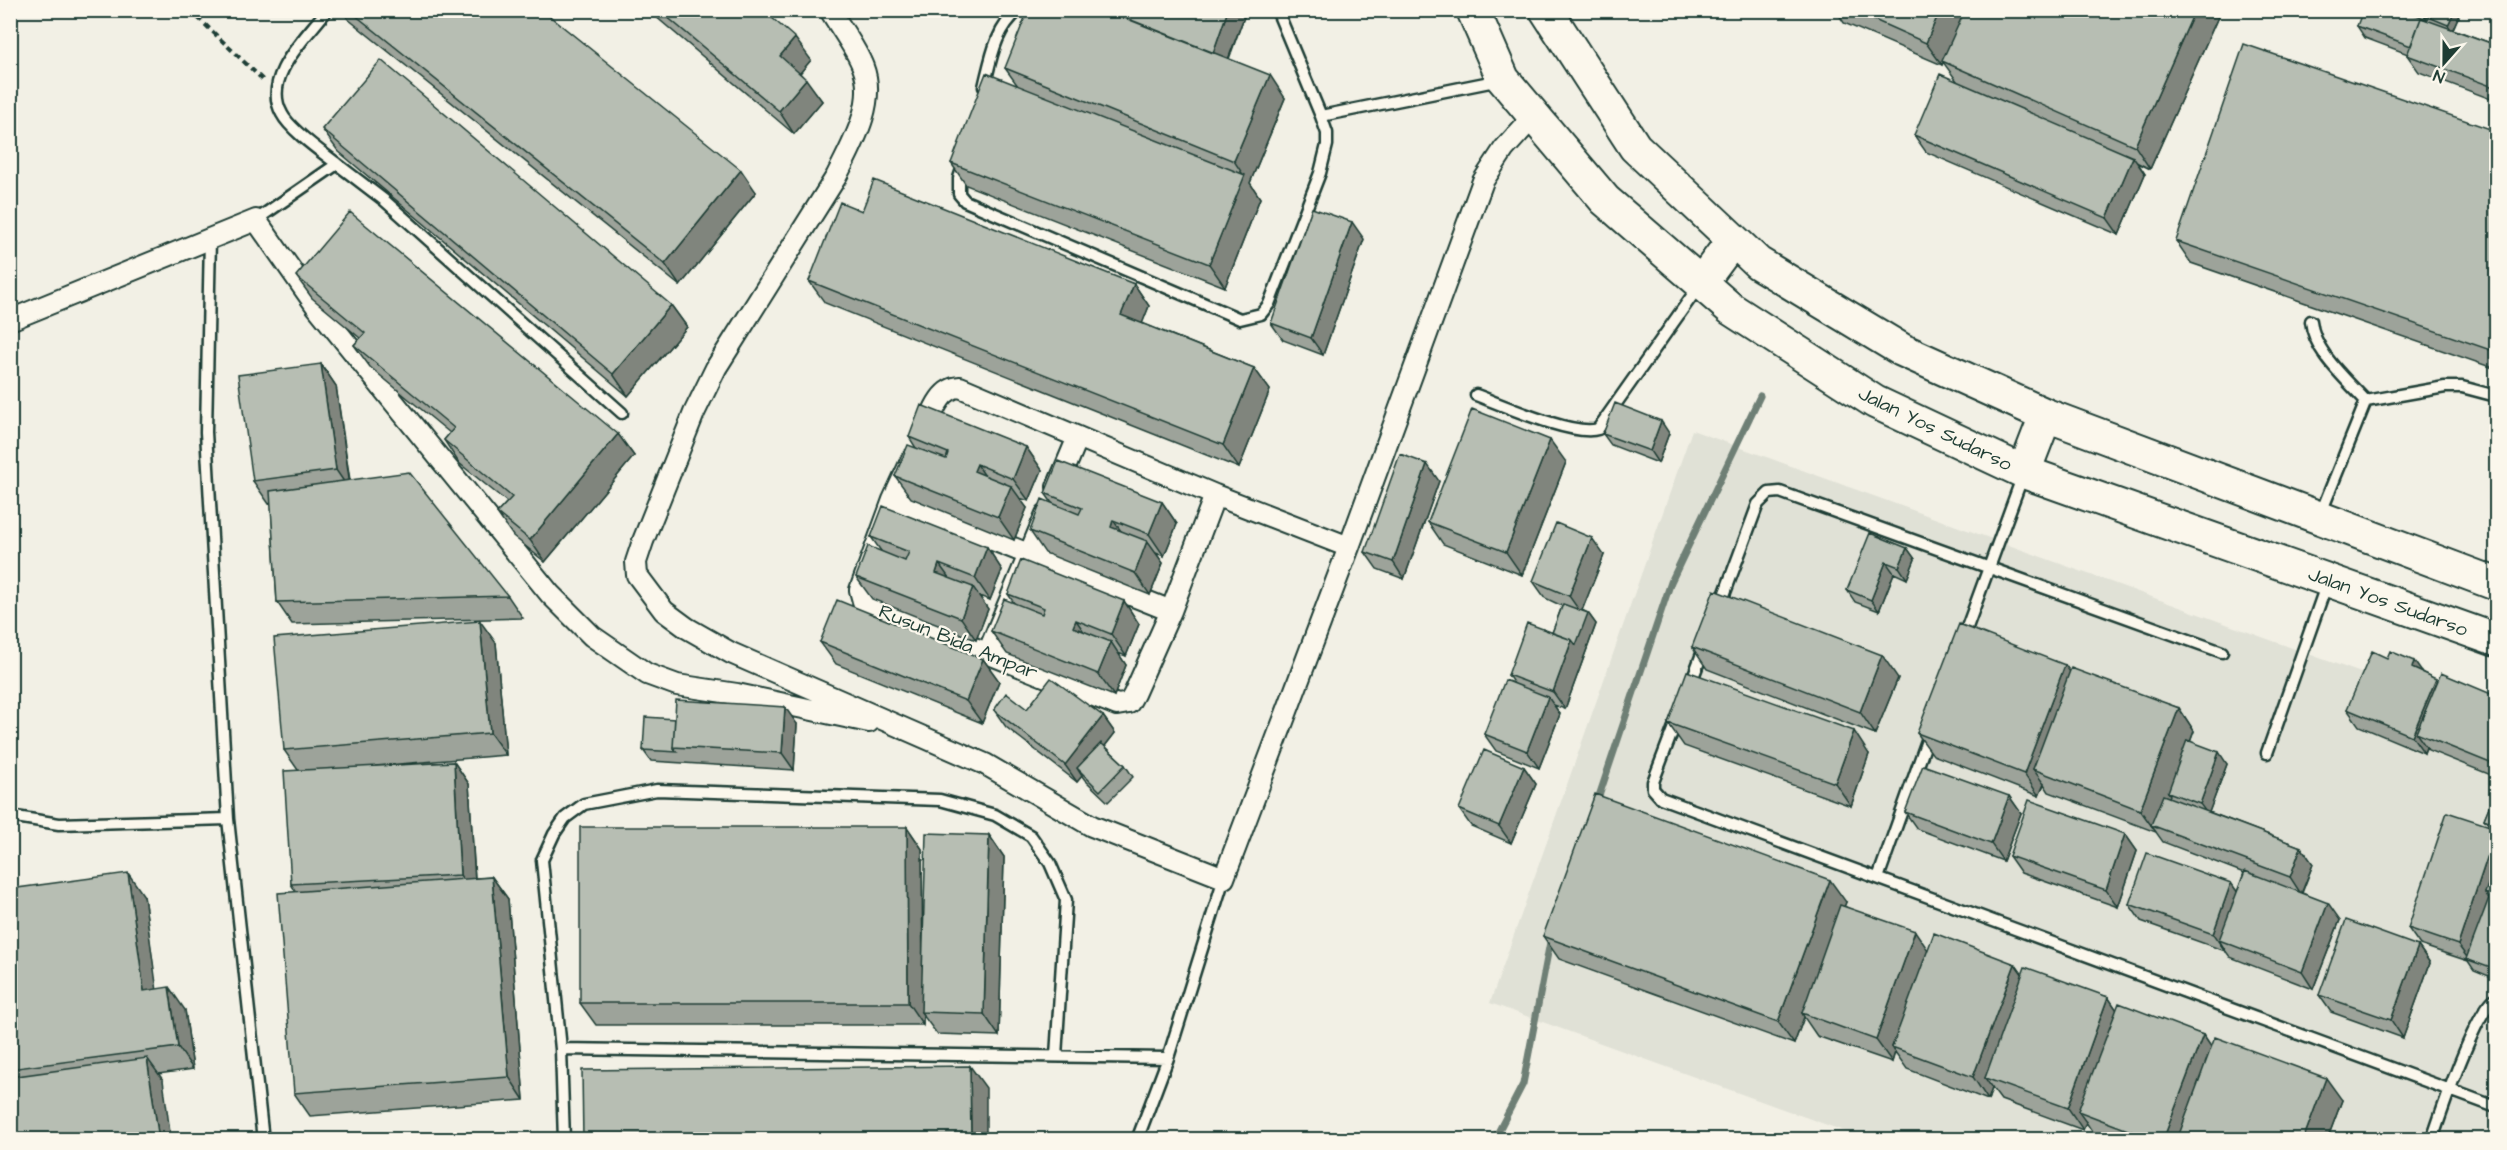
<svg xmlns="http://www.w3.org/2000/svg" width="2507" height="1150" viewBox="0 0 2507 1150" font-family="'Architects Daughter',sans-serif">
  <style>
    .built { fill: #e0e1d6 }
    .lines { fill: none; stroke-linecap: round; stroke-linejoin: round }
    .stream { stroke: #6e7f75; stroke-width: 7 }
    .service-casing { stroke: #1f3d34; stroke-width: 15 }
    .minor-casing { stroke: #1f3d34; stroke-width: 24 }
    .primary-casing { stroke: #1f3d34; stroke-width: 36 }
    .path { stroke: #1f3d34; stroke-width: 4; stroke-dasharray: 6 4.5; stroke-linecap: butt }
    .service { stroke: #fbf7ec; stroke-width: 10 }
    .minor { stroke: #fbf7ec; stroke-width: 20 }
    .primary { stroke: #fbf7ec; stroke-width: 32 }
    .wall { fill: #9da39a; stroke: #1f3d34; stroke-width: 1.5 }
    .shaded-wall { fill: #80857d; stroke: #1f3d34; stroke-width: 1.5 }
    .building { fill: #b7beb3; stroke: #1f3d34; stroke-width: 1.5 }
    .labels { text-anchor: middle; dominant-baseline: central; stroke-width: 4.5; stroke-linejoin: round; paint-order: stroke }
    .street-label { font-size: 20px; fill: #1f3d34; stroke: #fbf7ec }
  </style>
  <rect width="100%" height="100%" fill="#f2f0e5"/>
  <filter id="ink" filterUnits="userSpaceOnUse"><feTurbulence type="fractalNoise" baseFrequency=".0167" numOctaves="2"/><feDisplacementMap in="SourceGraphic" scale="12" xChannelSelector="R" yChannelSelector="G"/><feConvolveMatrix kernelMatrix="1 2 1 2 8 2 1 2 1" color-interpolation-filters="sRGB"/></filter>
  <g filter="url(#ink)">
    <!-- built -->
    <path class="built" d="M1692,430L2496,722V1120L2489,1139H1866L1490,1003Z"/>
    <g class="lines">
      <!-- stream -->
      <path class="stream" d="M1597,802L1671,582L1760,396
        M1494,1140L1523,1084L1551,937"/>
      <defs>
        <path id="service" d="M327,10C306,38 261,77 282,114C290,130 323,153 337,164
          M984,87C991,59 995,29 1019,10
          M1321,116L1500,80
          M964,163L959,178V194L965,201L1240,319L1261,314L1269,304L1320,173L1327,145V133L1321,116L1277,10
          M256,220L337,164L384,200L622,413
          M2311,321C2314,352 2345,378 2366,401L2320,515
          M1476,395C1503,405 1574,437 1598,429L1699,286
          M2366,401L2445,387H2462L2496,396
          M1720,606L1758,504L1769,493L1780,492L2222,652
          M1962,641L2023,475
          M1690,685L1705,646
          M1677,719L1653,782V789L1661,798L2496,1107
          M2267,753L2327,583
          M10,816L59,824L228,819L206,432L210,238
          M228,819L263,1140
          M1878,878L1930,732
          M561,1049L1168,1058
          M564,1140L561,1049L542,860L554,834L565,818L584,804L657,790L940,800L995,815L1031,836L1050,863L1066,900L1056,1056
          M1137,1140L1168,1058L1224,878
          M2432,1140C2441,1113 2476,1009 2496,998"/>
        <path id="minor" d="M830,10C841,29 856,48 863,67C877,103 852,145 836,177L716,368L694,413L643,541L636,562L637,575L664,611L687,628L731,653L985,764L1092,826L1224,878L1349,547L1483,181L1504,149L1533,117
          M10,320L256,220L317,307L397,406L550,594L592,636L647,674L677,685L737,694L869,722
          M924,432C932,415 939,388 960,387L1215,495L1349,547
          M912,459L893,500L860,590L863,601L869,606L1117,705L1129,703L1134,694L1171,611L1215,495
          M1057,487L1078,437
          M893,500L1171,611
          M987,655L1046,514"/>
        <path id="primary" d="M1473,10L1503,79L1605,200L1731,309L1875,402L2024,472L2496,640
          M1546,10L1635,147L1758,263L1902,350L2046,415L2496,584
          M1701,283L1733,240
          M2024,472L2046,415"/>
      </defs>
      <!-- service casing -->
      <use href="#service" class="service-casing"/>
      <!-- minor casing -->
      <use href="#minor" class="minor-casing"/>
      <!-- primary casing -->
      <use href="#primary" class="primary-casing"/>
      <!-- path -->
      <path class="path" d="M190,10L264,81"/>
      <!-- service -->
      <use href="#service" class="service"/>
      <!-- minor -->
      <use href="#minor" class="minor"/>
      <!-- primary -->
      <use href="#primary" class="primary"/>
    </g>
    <!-- wall -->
    <path class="wall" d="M342,10H542L756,192L680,286L348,19Z
      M648,10H763L811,60L800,73L822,101L794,134Z
      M1123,10H1242L1244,17L1229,59L1285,98L1250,183L1260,198L1225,287L966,185L951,163L1018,86L1005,68L1120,16Z
      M1836,10H2221L2150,169L2138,163L2145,174L2119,235L1926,152L1914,135L1957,81L1943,62L1942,65L1844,23Z
      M2426,10H2457L2459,15L2453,29L2496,45V101L2419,72L2407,55L2408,54L2365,38L2357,26L2428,20L2424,15Z
      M322,129L671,305L687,327L628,396L338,151Z
      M2496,131V369L2191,263L2176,241Z
      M862,211L1134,284L1149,306L1142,323L1254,368L1270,390L1239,468L825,303L809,281Z
      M1364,239L1323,355L1283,340L1271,323Z
      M296,276L618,434L634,456L545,562L513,536L497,513L507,502L459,463L444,440L450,433L370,367L354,345L360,338L312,298Z
      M321,364L336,386L350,480L508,596L523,618L292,624L277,602L271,503L269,504L253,481Z
      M1669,433L1658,463L1611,445L1603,434Z
      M909,437L1026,447L1042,470L1029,501L1019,498L1027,508L1014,540L911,498L895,476L916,448Z
      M1566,462L1522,575L1443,544L1428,522Z
      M1439,481L1404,579L1377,569L1365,552Z
      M1045,493L1162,502L1177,524L1164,556L1156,553L1163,563L1150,595L1045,553L1030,531L1052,503Z
      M871,537L987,547L1002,570L990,600L979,596L988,609L976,640L872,599L856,577L881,551Z
      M1907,548L1915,559L1907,579L1894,573L1879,611L1855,602L1847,590Z
      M1604,555L1582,610L1588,613L1596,624L1565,709L1554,705L1560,714L1539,768L1496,751L1484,734L1514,684L1508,675L1552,633L1562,606L1545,598L1533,581Z
      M1008,594L1124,601L1139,624L1126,656L1118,653L1126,665L1114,696L1007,654L991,631L1014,603Z
      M820,642L983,659L999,681L982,723L836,664Z
      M496,643L506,755L375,766L454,762L469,784L475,878L492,877L508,899L524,1100L310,1116L294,1093L296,892L291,884L298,770L284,750Z
      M1692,647L1898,678L1875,734L1707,669Z
      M2065,665L2070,672L2179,708L2194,731L2190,742L2227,764L2209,812L2301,847L2313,864L2302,893L2340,920L2313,989L2230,957L2225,950V951L2141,921L2129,904L2231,883L2237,892L2244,873L2163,842L2156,832L2049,792L2044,784L2039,796L1933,755L1917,733Z
      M2423,673L2438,681L2496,696V777L2428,750L2426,747L2424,753L2359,726L2347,709Z
      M1027,709L1103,716L1115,733L1105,746L1125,765L1133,777L1108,802L1085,780L1082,776L1077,782L1006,727L994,710Z
      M675,719L797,724L794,770L651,761L643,750Z
      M1668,723L1869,754L1851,806L1684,746Z
      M1524,767L1536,784L1511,843L1471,826L1459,809Z
      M2496,790V979L2474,970L2468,961L2420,945L2408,928L2489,825L2484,819Z
      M2009,796L2021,813L2003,861L1917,829L1905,812Z
      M907,827L922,849L923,948L989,835L1004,857L999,1036L937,1034L923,1015V1025H596L580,1003Z
      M2125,834L2137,851L2118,907L2021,873L2009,856Z
      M10,889L144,896L156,989L185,1010L193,1069L158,1074L163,1080L10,1140Z
      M1846,902L1844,906L1928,950L2015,964L2022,974L2108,997L2116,1009L2203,1035L2211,1047L2342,1100L2327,1140H2111L2093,1133L2086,1122L2083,1130L2001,1100L1992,1088L1988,1100L1907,1069L1895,1052L1892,1062L1817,1036L1804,1017L1794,1044L1559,959L1543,936Z
      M2418,946L2430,963L2403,1038L2331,1012L2319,995Z"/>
    <!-- shaded-wall -->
    <path class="shaded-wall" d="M1228,10H1242L1244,17L1224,70L1213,53Z
      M1940,10H1966L1942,65L1926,43Z
      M2195,10H2221L2150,169L2135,146Z
      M2455,10H2457L2459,15L2452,31L2448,25Z
      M795,38L811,60L795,79L780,56Z
      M1270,75L1285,98L1250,183L1260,198L1225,287L1209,264L1244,176L1234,161Z
      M806,79L822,101L794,134L779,111Z
      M2133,157L2145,174L2119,235L2107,218Z
      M741,170L756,192L680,286L665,264Z
      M1352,222L1364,239L1323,355L1311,338Z
      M1134,284L1149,306L1137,337L1121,315Z
      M671,305L687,327L628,396L613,374Z
      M321,364L336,386L351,492L336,470Z
      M1254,368L1270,390L1239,468L1223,445Z
      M1661,421L1669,433L1658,463L1650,451Z
      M618,434L634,456L545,562L530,540Z
      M1550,440L1566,462L1522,575L1506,552Z
      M1026,447L1042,470L1029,501L1013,479Z
      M977,464L992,487L974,471Z
      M1427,464L1439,481L1404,579L1393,562Z
      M1011,486L1027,508L1014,540L998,517Z
      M1162,502L1177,524L1164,556L1149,534Z
      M1113,520L1129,542L1111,527Z
      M1592,538L1604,555L1581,613L1569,596Z
      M1147,541L1163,563L1150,595L1135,573Z
      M987,547L1002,570L990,600L975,578Z
      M1907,548L1915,559L1907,579L1899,567Z
      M1886,562L1894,573L1879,611L1871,600Z
      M939,564L955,586L936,573Z
      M973,587L988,609L976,640L961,618Z
      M1124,601L1139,624L1126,656L1111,634Z
      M1588,613L1596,624L1565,709L1553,692L1572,640Z
      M1076,620L1091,642L1073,627Z
      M480,621L496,643L506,755L490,733Z
      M1111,642L1126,665L1114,696L1098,674Z
      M1882,655L1898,678L1875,734L1860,712Z
      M983,659L999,681L982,723L966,701Z
      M2414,661L2426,678L2412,668Z
      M2065,665L2081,687L2033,769L2044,784L2039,796L2024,774Z
      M2436,679L2448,696L2416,733L2426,747L2424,753L2412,736Z
      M1548,697L1560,714L1539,768L1527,751Z
      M785,707L797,724L794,770L782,753Z
      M2179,708L2194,731L2171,793L2168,792L2170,795L2157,828L2151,825L2156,832L2140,810Z
      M1103,716L1115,733L1083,774L1077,768L1082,776L1077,782L1065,765Z
      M1854,731L1869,754L1851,806L1835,783Z
      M2219,752L2227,764L2208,815L2200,804Z
      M454,762L469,784L476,898L460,875Z
      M1524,767L1536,784L1511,843L1499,826Z
      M2009,796L2021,813L2003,861L1991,844Z
      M907,827L922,849L923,1012H921L923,1015V1025L908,1003Z
      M2496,831V884L2485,893L2491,901L2469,960L2458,945Z
      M2125,834L2137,851L2118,907L2106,890Z
      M989,835L1004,857L999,1036L984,1014Z
      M2301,847L2313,864L2301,894L2290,877Z
      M128,873L144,896L160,1013L144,991Z
      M492,877L508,899L524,1100L509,1077Z
      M1830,880L1846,902L1805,1014L1802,1013L1804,1017L1794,1044L1778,1022Z
      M2231,883L2243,900L2219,940L2225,950V951L2213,934Z
      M2328,903L2340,920L2313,989L2302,972Z
      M1915,931L1930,953L1892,1047L1895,1052L1892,1062L1876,1040Z
      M2418,946L2430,963L2403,1038L2391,1020Z
      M2015,964L2031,986L1985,1078L1992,1088L1988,1100L1973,1077Z
      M169,987L185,1010L193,1069L178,1047Z
      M2108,997L2123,1019L2078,1111L2086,1122L2083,1130L2068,1108Z
      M2203,1035L2218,1057L2187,1140H2163Z
      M147,1058L163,1080L171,1140H159Z
      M970,1066L986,1088V1140H971Z
      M2326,1078L2342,1100L2327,1140H2303Z"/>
    <!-- building -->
    <path class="building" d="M349,10H542L741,170L665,264Z
      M659,10H763L795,38L780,56L806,79L779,111Z
      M1028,10H1106L1270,75L1234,161L1005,68Z
      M1123,10H1228L1213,53L1120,16Z
      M1852,10H1940L1926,43Z
      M1965,10H2195L2135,146L1942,61Z
      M2363,10H2403L2427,19L2421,18L2411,46L2357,26Z
      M2426,10H2455L2448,25L2424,15Z
      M2421,18L2496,45V88L2407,55Z
      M2244,44L2496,131V352L2176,241Z
      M381,60L671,305L613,374L322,129Z
      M986,73L1245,175L1209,264L951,163Z
      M1940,74L2133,157L2107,218L1914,135Z
      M874,180L1134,284L1121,315L1254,368L1223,445L809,281L840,202L862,211Z
      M1312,208L1352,222L1311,338L1271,323Z
      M350,212L618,434L530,540L497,513L512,497L444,440L454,428L354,345L365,333L296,276Z
      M321,364L336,470L253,481L238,375Z
      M1615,403L1661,421L1650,451L1603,434Z
      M921,405L1026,447L1013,479L977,464L974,471L1011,486L998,517L895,476L908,445L946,459L948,453L909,437Z
      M1472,409L1550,440L1506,552L1428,522Z
      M1400,454L1427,464L1393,562L1365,552Z
      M1058,461L1162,502L1149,534L1113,520L1111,527L1147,541L1135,573L1030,531L1042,499L1079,514L1082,508L1045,493Z
      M409,472L508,596L277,602L270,491Z
      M883,506L987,547L975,578L939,564L936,573L973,587L961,618L856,577L868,546L905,561L909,552L871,537Z
      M1556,523L1592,538L1569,596L1533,581Z
      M1870,533L1907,548L1899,567L1886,562L1871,600L1847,590Z
      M1021,560L1124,601L1111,634L1076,620L1073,627L1111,642L1098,674L991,631L1004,599L1042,614L1044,608L1008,594Z
      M1714,590L1882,655L1860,712L1692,647Z
      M837,600L983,659L966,701L820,642Z
      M1563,604L1588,613L1576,645L1572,640L1552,633Z
      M480,621L490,733L284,750L274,638Z
      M1527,623L1572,640L1553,692L1508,675Z
      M1959,624L2065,665L2024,774L1917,733Z
      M2372,651L2387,658L2390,651L2414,661L2412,668L2436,679L2412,736L2347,709Z
      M2071,668L2179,708L2140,810L2033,769Z
      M1687,671L1854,731L1835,783L1668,723Z
      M2441,673L2496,696V762L2495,765L2416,733Z
      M1051,678L1103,716L1065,765L994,710L1006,693L1027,709Z
      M1505,680L1548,697L1527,751L1484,734Z
      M676,700L785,707L782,753L673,747Z
      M645,717L675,719L673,747L677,752L643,750Z
      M2187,740L2219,752L2200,804L2168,792Z
      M1101,743L1125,765L1100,791L1077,768Z
      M1484,750L1524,767L1499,826L1459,809Z
      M454,762L460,875L291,884L284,771Z
      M1923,765L2009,796L1991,844L1905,812Z
      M2496,790V824L2484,819Z
      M1595,794L1830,880L1778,1022L1543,936Z
      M2163,795L2301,847L2290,877L2151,825Z
      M2029,800L2125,834L2106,890L2009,856Z
      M2447,812L2496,828V831L2458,945L2408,928Z
      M580,827H907L908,1003H580Z
      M926,833L989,835L984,1014L921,1012Z
      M2147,853L2231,883L2213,934L2129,904Z
      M2496,862V897L2485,893Z
      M2245,871L2328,903L2302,972L2219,940Z
      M128,873L144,991L169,987L178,1047L10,1069V889Z
      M492,877L509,1077L294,1093L278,893Z
      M2489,898L2496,901V970L2466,959Z
      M1840,905L1915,931L1876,1040L1802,1013Z
      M2346,920L2418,946L2391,1020L2319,995Z
      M1934,933L2015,964L1973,1077L1892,1047Z
      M2025,967L2108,997L2068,1108L1985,1078Z
      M2119,1003L2203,1035L2163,1140H2154L2078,1111Z
      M2215,1037L2326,1078L2303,1140H2177Z
      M147,1058L159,1140H10V1077Z
      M970,1066L971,1140H583L582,1070Z"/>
  </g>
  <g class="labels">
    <!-- street labels -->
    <g class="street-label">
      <text transform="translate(1935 429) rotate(26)">Jalan Yos Sudarso</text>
      <text transform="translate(2388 602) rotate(20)">Jalan Yos Sudarso</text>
      <text transform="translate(958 642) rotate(22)">Rusun Bida Ampar</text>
    </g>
  </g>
  <!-- margin -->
  <rect width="2507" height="1150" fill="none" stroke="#fbf7ec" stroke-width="36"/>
  <rect x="18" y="18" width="2471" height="1114" fill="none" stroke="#1f3d34" stroke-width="2" filter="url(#ink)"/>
  <!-- north arrow -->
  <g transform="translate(2444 63) rotate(201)" stroke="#fbf7ec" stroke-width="4.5" paint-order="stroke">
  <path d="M0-4.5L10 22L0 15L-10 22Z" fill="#1f3d34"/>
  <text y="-9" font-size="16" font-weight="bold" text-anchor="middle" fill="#1f3d34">N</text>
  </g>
</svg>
